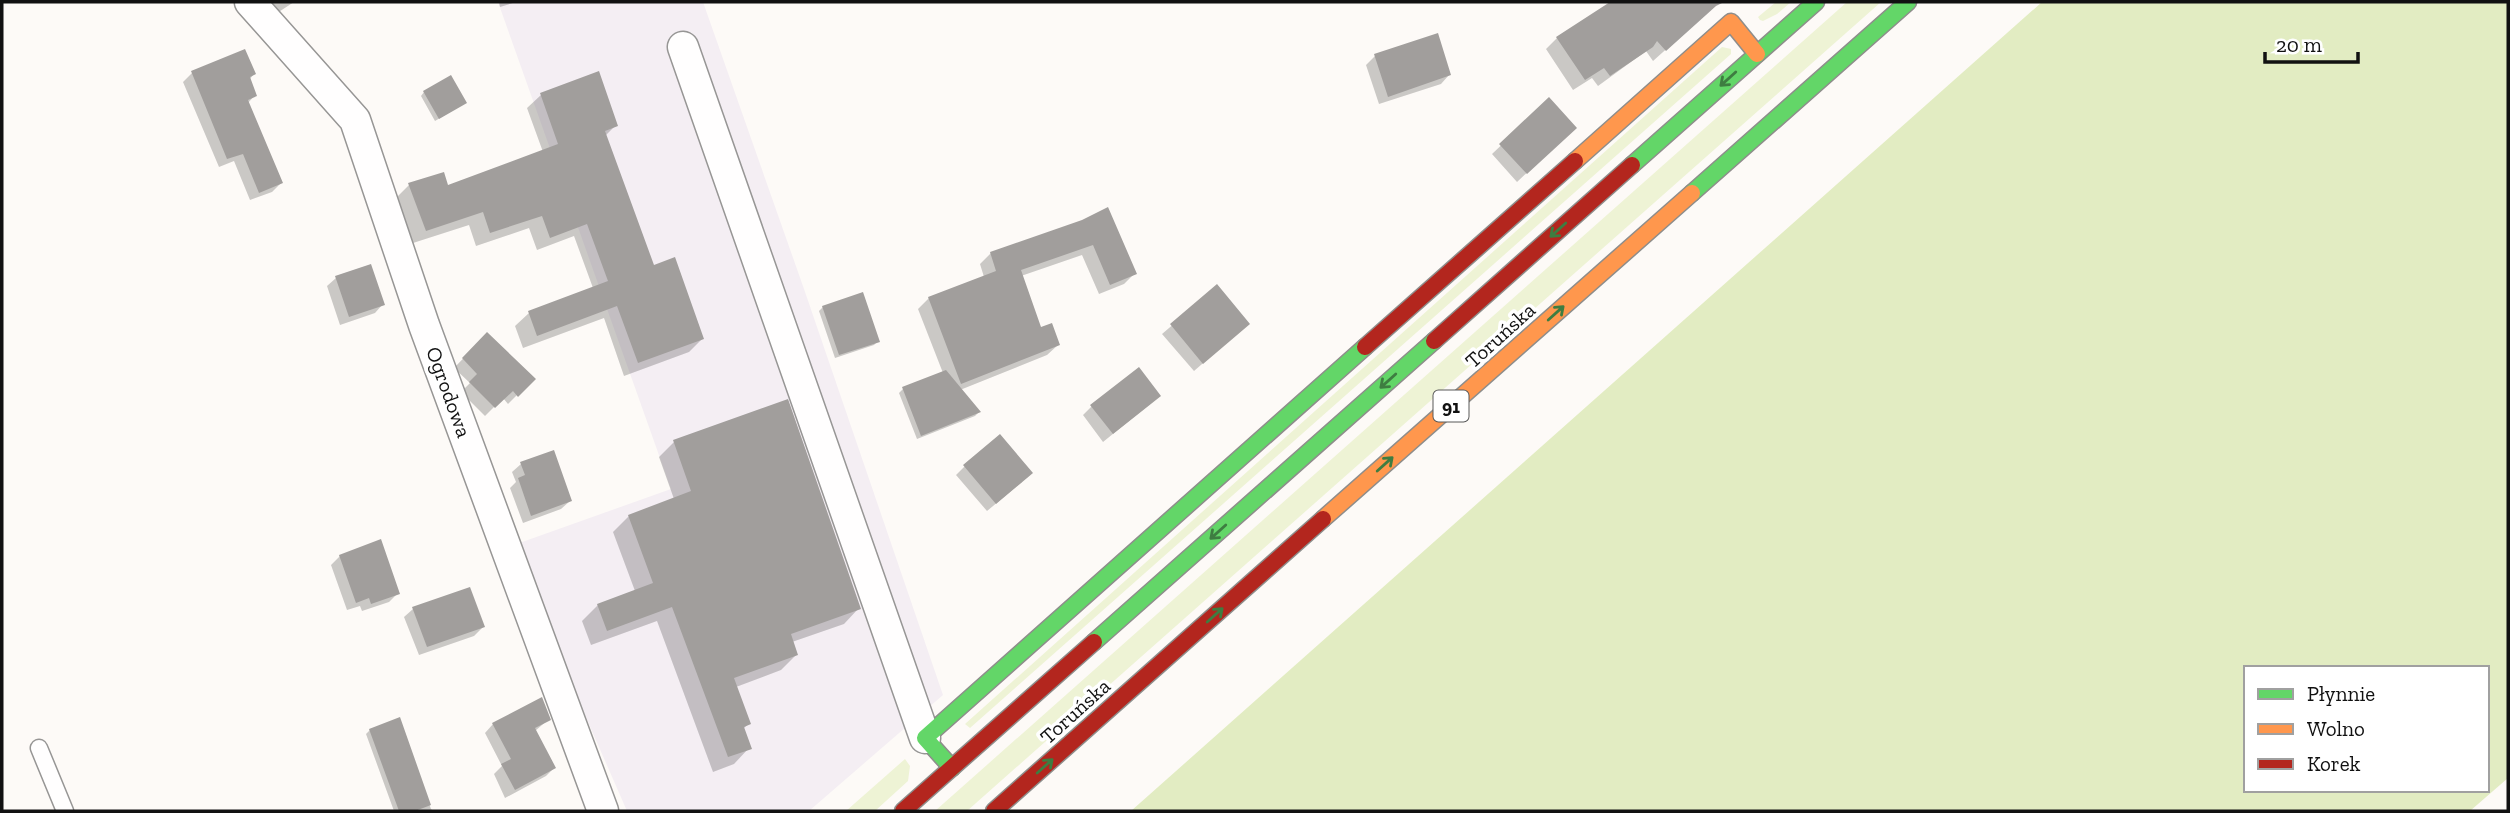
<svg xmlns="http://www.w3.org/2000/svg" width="2510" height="813" viewBox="0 0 2510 813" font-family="'Zilla Slab',serif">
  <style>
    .industrial { fill: #f4eef3 }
    .green { fill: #eef3d5 }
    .forest { fill: #e2ecc2; fill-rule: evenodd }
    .shadow { fill: #0003 }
    .building { fill: #a19e9c }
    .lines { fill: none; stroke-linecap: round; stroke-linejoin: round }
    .lane-casing { stroke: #979695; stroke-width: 19 }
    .street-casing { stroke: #979695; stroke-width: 33 }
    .fast-casing { stroke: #8e8d8b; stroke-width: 19 }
    .slow-casing { stroke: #8e8d8b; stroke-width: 19 }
    .jam-casing { stroke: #8e8d8b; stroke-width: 19 }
    .lane { stroke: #fffefe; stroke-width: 16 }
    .street { stroke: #fffefe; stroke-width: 30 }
    .fast { stroke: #63d668; stroke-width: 16 }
    .slow { stroke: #ff974d; stroke-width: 16 }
    .jam { stroke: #b3261e; stroke-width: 16 }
    .oneway { stroke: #3e7d41 }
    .labels { text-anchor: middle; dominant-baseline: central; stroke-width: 7; stroke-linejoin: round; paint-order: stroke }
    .shield { fill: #fff; stroke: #585858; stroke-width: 2 }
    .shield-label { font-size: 19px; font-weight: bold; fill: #111 }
    .street-label { font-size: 21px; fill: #111; stroke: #fff }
  </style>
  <rect width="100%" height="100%" fill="#fdfaf7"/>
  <!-- industrial -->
  <path class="industrial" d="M498,2H703L804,289L943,695L809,811H627L511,546L671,489Z"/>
  <!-- green -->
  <path class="green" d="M1776,2H1791L1777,14L1763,21L1760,20L1758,17Z
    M1847,2H1881L967,811H935Z
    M1722,47L1731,49V54L970,728L965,724Z
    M905,759L910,766L908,781L875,811H846Z"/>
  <!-- forest -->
  <path class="forest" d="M2042,2H2508V778L2470,811H1131ZM2246,668H2487V790H2246Z"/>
  <!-- shadow -->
  <path class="shadow" d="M257,2H294L271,17Z
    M499,2H516L500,7Z
    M1613,2H1704L1710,10L1653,61L1646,51L1598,86L1592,78L1573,90L1546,49L1557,38Z
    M1437,35L1449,75L1441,84L1379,104L1366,65L1375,56Z
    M245,51L254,74L249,80L255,95L248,103L281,183L272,192L250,200L234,161L219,167L183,82L192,73Z
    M424,92L460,106L435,121L421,96Z
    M541,95L616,125L605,136L653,267L702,339L689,352L624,376L604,318L523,348L515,326L529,313L593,288L574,236L537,250L529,228L476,246L469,225L413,243L396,198L409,185L447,188L543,152L527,108Z
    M1549,100L1566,136L1517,182L1492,154Z
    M1082,221L1135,273L1124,284L1099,294L1082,255L1021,276L1040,330L1058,345L1047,355L960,390L979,412L975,416L917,439L899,393L903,389L943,373L918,309L929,298L984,277L980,264L991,253Z
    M336,278L383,304L375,313L340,325L327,286Z
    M1217,287L1239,332L1194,371L1162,334Z
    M823,307L878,341L874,345L835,358L819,311Z
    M487,334L533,379L508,404L503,398L485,416L461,392L470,383L454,368Z
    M1150,404L1103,442L1083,415L1092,406Z
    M674,442L859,608L844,624L792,642L796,655L781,670L736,687L749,723L743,729L749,748L734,764L713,772L657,621L591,645L582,621L598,605L635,591L613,532L629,516L674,499L659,457Z
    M521,464L570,501L561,509L523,523L510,488L516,482L512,472Z
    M965,466L1022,482L987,511L956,475Z
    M340,556L398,593L389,602L362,611L360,606L347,610L331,565Z
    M413,609L483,627L474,636L419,655L404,617Z
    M399,719L431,809L433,811H394L366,734L370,730Z
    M549,719L535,731L554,768L546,776L505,798L494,774L502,766L485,733L493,724Z"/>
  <!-- building -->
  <path class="building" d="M1610,2H1724L1716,6L1666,51L1657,41L1653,47L1610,76L1604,68L1585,80L1556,37Z
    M1438,33L1451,75L1388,97L1374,54Z
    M245,49L256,74L250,77L257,96L248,100L283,183L259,193L243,154L227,159L191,71Z
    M599,71L618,126L605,131L654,265L675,257L704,339L638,363L617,306L537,336L528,311L608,281L587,224L550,238L542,216L490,233L483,212L426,231L408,183L444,172L448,185L558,144L540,93Z
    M451,75L467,103L439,119L423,91Z
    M1549,97L1577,128L1527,174L1499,144Z
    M1108,207L1137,274L1110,285L1093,245L1021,270L1041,327L1052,323L1060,345L961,384L928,297L996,271L990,252L1082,220Z
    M371,264L385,305L349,317L335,276Z
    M1217,284L1250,324L1203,364L1170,324Z
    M863,292L880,342L839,355L822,306Z
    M487,332L536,379L518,397L513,391L495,408L469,382L477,374L462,358Z
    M1139,367L1161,396L1113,434L1090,405Z
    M946,370L981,412L921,436L902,387Z
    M788,399L861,609L791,634L798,655L734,678L751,724L744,727L752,749L728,757L672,607L607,631L597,604L653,583L628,515L691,491L673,440Z
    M1000,434L1033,473L996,504L963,465Z
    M554,450L572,501L531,516L518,478L525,475L520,462Z
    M381,539L400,594L371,604L369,598L356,603L339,555Z
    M470,587L485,627L427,647L412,607Z
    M542,697L551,720L535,728L556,768L515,790L501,764L511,759L492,723Z
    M400,717L431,805L415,811H399L369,729Z"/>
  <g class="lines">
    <defs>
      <path id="lane" d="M39,748L65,811"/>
      <path id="street" d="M250,2L355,120L424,325L603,811
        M683,47L925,738"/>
      <path id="fast" d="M1632,165L1816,2
        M1692,193L1908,2
        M1094,642L1434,341
        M952,768L925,738L1365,347"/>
      <path id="slow" d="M1575,161L1731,22L1757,54
        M1323,519L1692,193"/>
      <path id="jam" d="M1434,341L1632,165
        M1365,347L1575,161
        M903,811L1094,642
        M994,811L1323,519"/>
    </defs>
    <!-- lane casing -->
    <use href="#lane" class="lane-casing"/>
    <!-- street casing -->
    <use href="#street" class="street-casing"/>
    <!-- fast casing -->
    <use href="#fast" class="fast-casing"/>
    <!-- slow casing -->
    <use href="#slow" class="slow-casing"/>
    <!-- jam casing -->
    <use href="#jam" class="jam-casing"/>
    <!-- lane -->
    <use href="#lane" class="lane"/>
    <!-- street -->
    <use href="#street" class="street"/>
    <!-- fast -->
    <use href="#fast" class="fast"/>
    <!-- slow -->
    <use href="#slow" class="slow"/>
    <!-- jam -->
    <use href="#jam" class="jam"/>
  </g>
  <!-- one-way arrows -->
  <defs><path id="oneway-shaft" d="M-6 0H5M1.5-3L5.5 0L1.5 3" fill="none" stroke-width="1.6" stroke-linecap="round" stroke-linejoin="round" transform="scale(1.75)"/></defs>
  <g class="oneway">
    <use href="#oneway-shaft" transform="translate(1728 79) rotate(138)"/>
    <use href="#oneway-shaft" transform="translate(1558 230) rotate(138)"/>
    <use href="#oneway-shaft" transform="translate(1556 313) rotate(-42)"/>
    <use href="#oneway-shaft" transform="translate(1388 381) rotate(138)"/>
    <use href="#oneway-shaft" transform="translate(1385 464) rotate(-42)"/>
    <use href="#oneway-shaft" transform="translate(1218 532) rotate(138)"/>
    <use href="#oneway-shaft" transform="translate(1215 615) rotate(-42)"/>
    <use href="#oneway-shaft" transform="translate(1045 766) rotate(-42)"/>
  </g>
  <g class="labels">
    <!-- shield labels -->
    <rect class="shield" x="1433.5" y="390.5" width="35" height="31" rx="5"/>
    <g class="shield-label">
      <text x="1451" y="406">91</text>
    </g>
    <!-- street labels -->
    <g class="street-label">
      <text transform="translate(1500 335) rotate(-42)">Toruńska</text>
      <text transform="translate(449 392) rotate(70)">Ogrodowa</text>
      <text transform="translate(1075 711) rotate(-42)">Toruńska</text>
    </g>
  </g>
  <!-- border -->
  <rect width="2510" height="813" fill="none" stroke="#111111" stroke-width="7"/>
  <!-- legend -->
  <rect x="2244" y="666" width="245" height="126" fill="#ffffff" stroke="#a0a0a0" stroke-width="2"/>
  <rect x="2258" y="689" width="35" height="10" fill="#63d668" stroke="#a0a0a0" stroke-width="2"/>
  <text x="2307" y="701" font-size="21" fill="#111111">Płynnie</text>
  <rect x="2258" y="724" width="35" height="10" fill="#ff974d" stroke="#a0a0a0" stroke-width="2"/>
  <text x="2307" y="736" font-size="21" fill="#111111">Wolno</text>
  <rect x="2258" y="759" width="35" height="10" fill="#b3261e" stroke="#a0a0a0" stroke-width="2"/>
  <text x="2307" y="771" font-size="21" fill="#111111">Korek</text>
  <!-- scale -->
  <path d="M2265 52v10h93v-10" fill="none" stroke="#111111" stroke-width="3.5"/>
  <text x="2276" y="52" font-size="21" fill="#111111" stroke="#ffffff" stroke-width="5" paint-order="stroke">20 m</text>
</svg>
